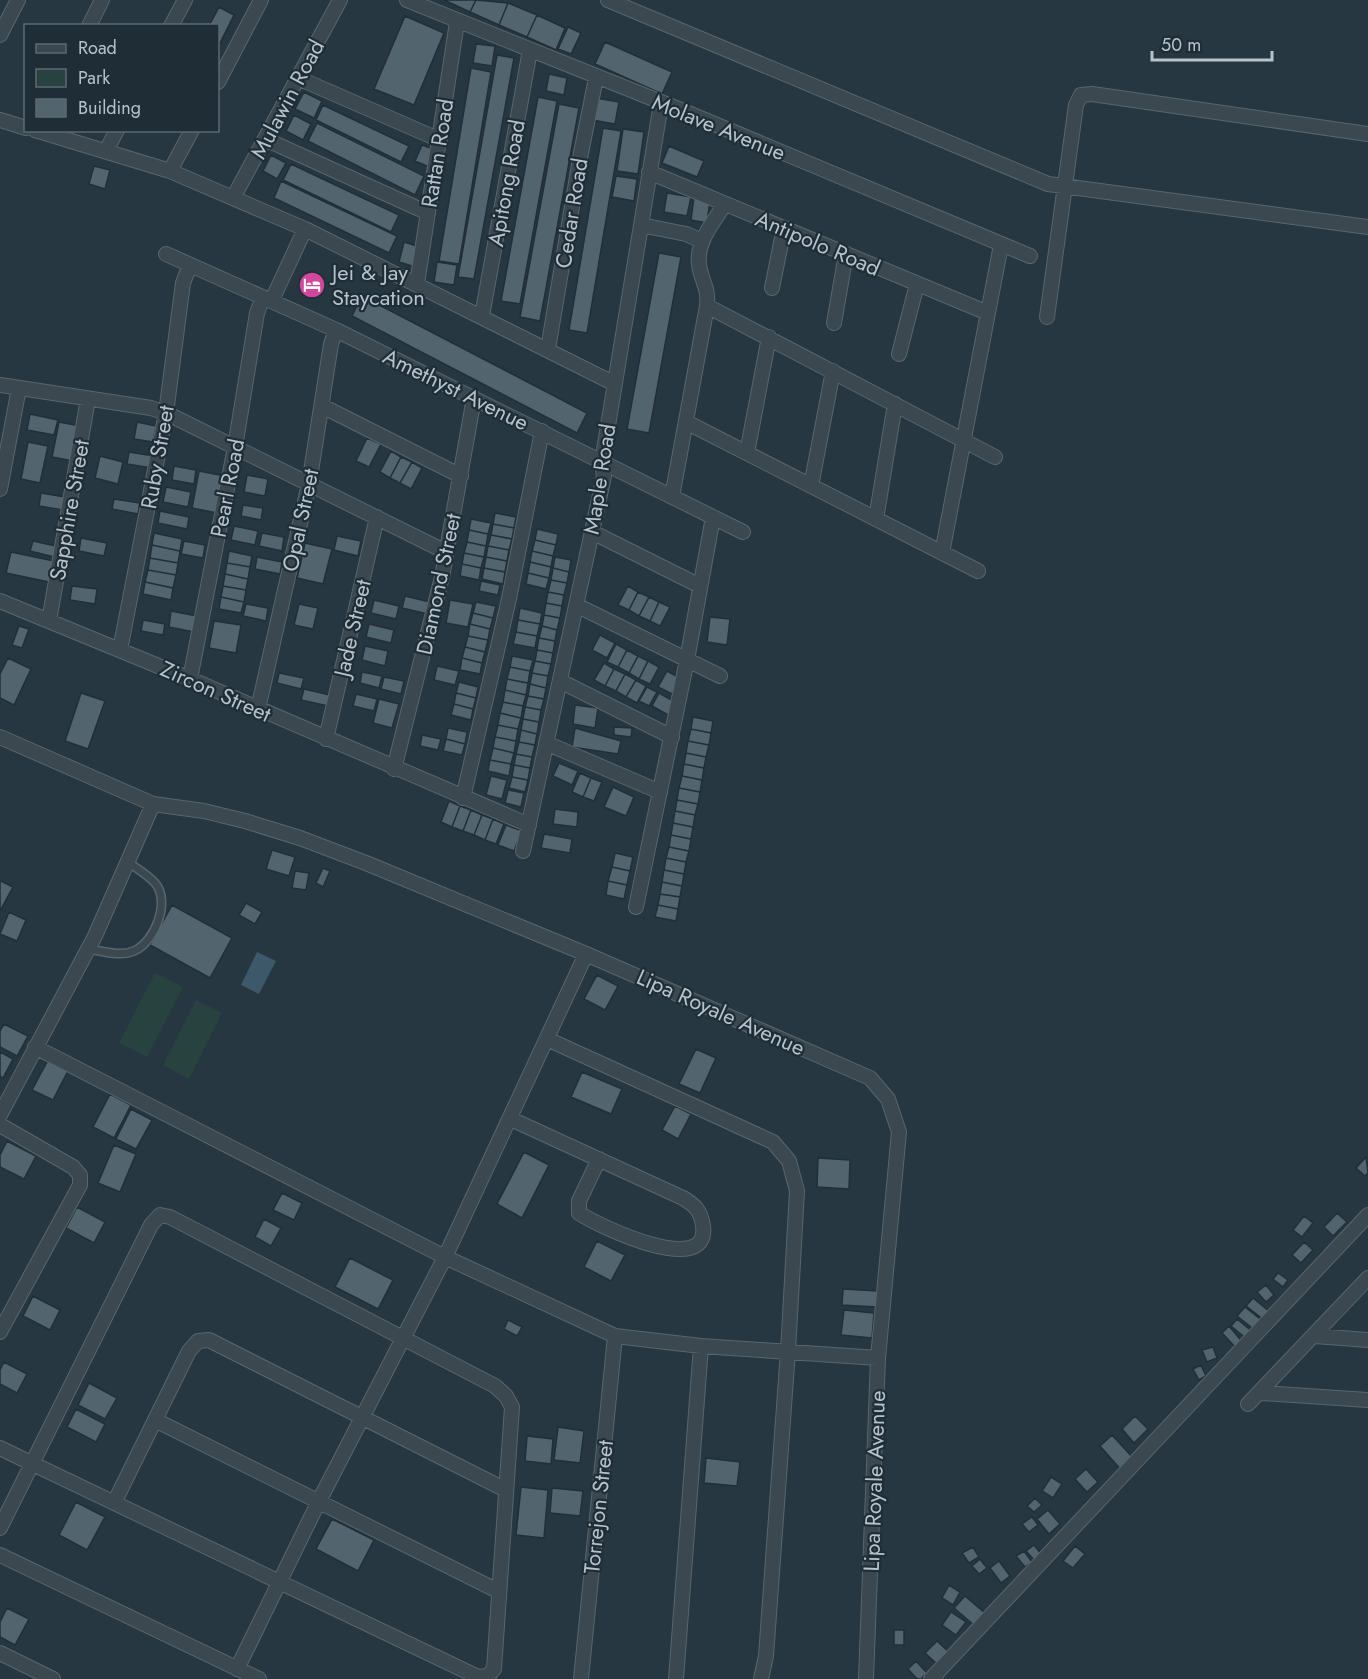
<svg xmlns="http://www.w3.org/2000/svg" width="1368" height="1679" viewBox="0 0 1368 1679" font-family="Jost,sans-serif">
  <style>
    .green { fill: #28423f }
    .water { fill: #3c5869 }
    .building { fill: #52646d; stroke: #212f38; stroke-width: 1.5 }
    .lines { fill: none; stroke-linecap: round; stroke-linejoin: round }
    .service-casing { stroke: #58666e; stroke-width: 10 }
    .minor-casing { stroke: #58666e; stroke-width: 16 }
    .service { stroke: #3b4850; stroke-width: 7 }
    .minor { stroke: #3b4850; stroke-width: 14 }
    .labels { text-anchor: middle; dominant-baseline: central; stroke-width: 4.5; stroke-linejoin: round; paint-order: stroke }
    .street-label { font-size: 22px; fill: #b7c3cb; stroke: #1f2d36 }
    .poi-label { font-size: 22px; fill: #b7c3cb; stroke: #1f2d36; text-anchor: start }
  </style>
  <rect width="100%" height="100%" fill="#263741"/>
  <!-- green -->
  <path class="green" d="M155,973L183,987L147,1057L119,1043Z
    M196,1000L222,1013L189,1079L163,1065Z"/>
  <!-- water -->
  <path class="water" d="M257,952L276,961L259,994L241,985Z"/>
  <!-- building -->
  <path class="building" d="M444,0H476L470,12Z
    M476,0L508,3L499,25L470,12Z
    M508,3L537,15L527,37L499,25Z
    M219,7L234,15L218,47V26H209Z
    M537,15L565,28L556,50L527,37Z
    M405,16L444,33L414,105L374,89Z
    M568,27L581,33L571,54L558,49Z
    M605,42L672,72L662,94L595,64Z
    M476,44L495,46L492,66L473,63Z
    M497,55L514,58L474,279L458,277Z
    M471,68L491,72L459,264L439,261Z
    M549,74L567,78L564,95L546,91Z
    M304,92L322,101L314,118L295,109Z
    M538,97L557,101L520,304L501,301Z
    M596,98L619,102L615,124L592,120Z
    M559,104L579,108L540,321L520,317Z
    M323,105L409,146L401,162L316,120Z
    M294,115L311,124L303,140L286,131Z
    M317,123L424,176L415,195L308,141Z
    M603,128L621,131L587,333L569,330Z
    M623,129L644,132L638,174L617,171Z
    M422,145L436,150L429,167L415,161Z
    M669,146L704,161L697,177L662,163Z
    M271,155L286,163L277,179L263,171Z
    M291,164L399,215L391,232L283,180Z
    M94,166L110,170L105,189L89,184Z
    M616,176L637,179L634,201L612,197Z
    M281,181L397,236L389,253L274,198Z
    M667,193L691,197L687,216L664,212Z
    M694,197L710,200L707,223L691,220Z
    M404,242L420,247L415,267L399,262Z
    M659,253L681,257L649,433L627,429Z
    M437,262L457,265L454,285L434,282Z
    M309,272L324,279L315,297L301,290Z
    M362,296L587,413L577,433L352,316Z
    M30,414L58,420L54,435L27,430Z
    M59,422L80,426L73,461L52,457Z
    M137,422L156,426L153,442L134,439Z
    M367,438L381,444L369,467L356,461Z
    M28,442L48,446L40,483L21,479Z
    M391,451L401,457L390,478L380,472Z
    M129,452L154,456L152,468L127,464Z
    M100,456L123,462L118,484L95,478Z
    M401,457L412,462L400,483L390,478Z
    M412,462L422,468L411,489L400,483Z
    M174,466L196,470L194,484L172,480Z
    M199,471L225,476L217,513L192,508Z
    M247,475L268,479L265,496L244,492Z
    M166,487L191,492L188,507L163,502Z
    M41,493L65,497L63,510L39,506Z
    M114,499L140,503L138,514L112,509Z
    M243,505L263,508L261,520L241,516Z
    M160,511L189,517L187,529L158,523Z
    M495,513L516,517L514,528L493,524Z
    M471,519L491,523L488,534L469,530Z
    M493,524L514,528L512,539L491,535Z
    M234,526L258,531L255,545L231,540Z
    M537,529L558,534L556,545L535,540Z
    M469,530L488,534L486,546L467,542Z
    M154,533L182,539L180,551L152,545Z
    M262,533L284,537L282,551L259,546Z
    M491,535L512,539L509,550L488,546Z
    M337,536L361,541L358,556L334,550Z
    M81,538L107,543L104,556L79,551Z
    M535,540L556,545L553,556L532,551Z
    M33,541L56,546L54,557L30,551Z
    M184,541L205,545L203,558L181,554Z
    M467,542L486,546L484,557L464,553Z
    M305,543L332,549L323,584L297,578Z
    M152,545L180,551L178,563L150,558Z
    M488,546L509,550L507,561L486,557Z
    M229,551L252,556L250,567L227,563Z
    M532,551L553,556L551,567L530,562Z
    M11,552L54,561L49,582L6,573Z
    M464,553L484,557L481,568L462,564Z
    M257,557L282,562L280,574L255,569Z
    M486,557L507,561L505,572L484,568Z
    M555,557L571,560L569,572L553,568Z
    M150,558L178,563L176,575L148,570Z
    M530,562L551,567L549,578L528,573Z
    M227,563L250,567L248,579L225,574Z
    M462,564L481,568L479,580L460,576Z
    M484,568L505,572L503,584L482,579Z
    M553,568L569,572L567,583L551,580Z
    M148,570L176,575L173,588L145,582Z
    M528,573L549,578L546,589L526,584Z
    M225,574L248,579L246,590L223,586Z
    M551,580L567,583L564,595L548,592Z
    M481,581L500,585L498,595L479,591Z
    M145,582L173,588L171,600L143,594Z
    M72,586L97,589L95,604L70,600Z
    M223,586L246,590L244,602L221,597Z
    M628,586L638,592L629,610L618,605Z
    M548,592L564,595L562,606L546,603Z
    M638,592L649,597L639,616L629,610Z
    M405,596L430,602L428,614L402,608Z
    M221,597L244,602L241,613L219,609Z
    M649,597L659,602L650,621L639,616Z
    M374,600L399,606L396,619L371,613Z
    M450,600L473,604L468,627L446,623Z
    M476,602L496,606L493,618L473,613Z
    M659,602L670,607L660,626L650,621Z
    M546,603L562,606L560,618L544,615Z
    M246,604L268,608L266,621L243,616Z
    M299,604L318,608L313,629L294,625Z
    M520,608L542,613L540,624L518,620Z
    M171,611L197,616L194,632L169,627Z
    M473,613L493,618L490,629L470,624Z
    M544,615L560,618L557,630L542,626Z
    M710,617L730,619L727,645L707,642Z
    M143,620L165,624L163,635L141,631Z
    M518,620L540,624L537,636L516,632Z
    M214,621L241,625L236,653L209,648Z
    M369,624L394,630L391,643L366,637Z
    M470,624L490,629L488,640L468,636Z
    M19,626L29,629L22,648L12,645Z
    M542,626L557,630L555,641L539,638Z
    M516,632L537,636L535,648L513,644Z
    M600,635L615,643L607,658L592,650Z
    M468,636L488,640L485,652L465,647Z
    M539,638L555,641L553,653L537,650Z
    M616,644L627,650L618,667L607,662Z
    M365,646L388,651L385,666L362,660Z
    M465,647L485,652L482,663L462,658Z
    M537,650L553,653L551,664L535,661Z
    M627,650L638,656L629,673L618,667Z
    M512,656L533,660L530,671L510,667Z
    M638,656L648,661L639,679L629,673Z
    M8,658L31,669L14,705L0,698V674Z
    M462,658L482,663L480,674L460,670Z
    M535,661L551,664L548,676L532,673Z
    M648,661L659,667L650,684L639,679Z
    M604,663L614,669L605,686L594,680Z
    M437,666L459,671L455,685L434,680Z
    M510,667L530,671L528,683L507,679Z
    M614,669L625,674L616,691L605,686Z
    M667,671L680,678L672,694L658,687Z
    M362,672L382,676L379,688L360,683Z
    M279,673L304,678L301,689L277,683Z
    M532,673L548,676L546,688L530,684Z
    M625,674L636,680L626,697L616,691Z
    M384,677L404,681L401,694L381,689Z
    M507,679L528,683L526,695L505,690Z
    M636,680L646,686L637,703L626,697Z
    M459,682L478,687L476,698L456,693Z
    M530,684L546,688L544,699L528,696Z
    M647,687L657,692L649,706L639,701Z
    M304,689L330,695L328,706L301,700Z
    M505,690L526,695L523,706L503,702Z
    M81,693L105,701L88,749L65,741Z
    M456,693L476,698L473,709L454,704Z
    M659,693L677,703L670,716L652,706Z
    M356,694L377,699L374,711L353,706Z
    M528,696L544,699L541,710L525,707Z
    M379,699L399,704L392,728L373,723Z
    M503,702L523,706L521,718L500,713Z
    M454,704L473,709L471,720L451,715Z
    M575,705L598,708L595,728L573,724Z
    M525,707L541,710L539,722L523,719Z
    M500,713L521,718L518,729L498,725Z
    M693,717L713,721L711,733L691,729Z
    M523,719L539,722L537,734L521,730Z
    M498,725L518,729L516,741L495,737Z
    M614,727L632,728L631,737L614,735Z
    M448,728L467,732L465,744L446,739Z
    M575,728L621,741L618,754L572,747Z
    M691,729L711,733L709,745L688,741Z
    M521,730L537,734L535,745L519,742Z
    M422,735L441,739L438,750L420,746Z
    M495,737L516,741L514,753L493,748Z
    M446,739L465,744L462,755L443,751Z
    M688,741L709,745L706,757L686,753Z
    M519,742L535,745L532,757L516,754Z
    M493,748L514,753L511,764L490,760Z
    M686,753L706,757L704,768L684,764Z
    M516,754L532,757L530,768L514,765Z
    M490,760L511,764L509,776L488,771Z
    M559,763L578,771L572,785L553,776Z
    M684,764L704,768L702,780L682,776Z
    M514,765L530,768L528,780L512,777Z
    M580,773L591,778L583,797L572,792Z
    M491,776L507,780L502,799L486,795Z
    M682,776L702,780L700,792L679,788Z
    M512,777L528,780L525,792L509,788Z
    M591,778L602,782L594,801L583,797Z
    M613,787L634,797L626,816L604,807Z
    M679,788L700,792L698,804L677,800Z
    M508,790L524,793L521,807L505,803Z
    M677,800L698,804L695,815L675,811Z
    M449,801L460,806L452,827L441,822Z
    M460,806L471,810L463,831L452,827Z
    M555,809L578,812L577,827L553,824Z
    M471,810L482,815L474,835L463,831Z
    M675,811L695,815L693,827L673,823Z
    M482,815L493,819L485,840L474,835Z
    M493,819L504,824L496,844L485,840Z
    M673,823L693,827L691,839L671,835Z
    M506,825L522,831L514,851L498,845Z
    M544,834L572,839L570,853L541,848Z
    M671,835L691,839L689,851L669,847Z
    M669,847L689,851L686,862L666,858Z
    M272,850L295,857L289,876L266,869Z
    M615,853L633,857L630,871L612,867Z
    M666,858L686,862L684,874L664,870Z
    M612,867L630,871L627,885L608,881Z
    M323,868L330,871L323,887L316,883Z
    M664,870L684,874L682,886L662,882Z
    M295,871L309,873L306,890L292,888Z
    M1,881L13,887L0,911V882Z
    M608,881L627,885L624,899L606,895Z
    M662,882L682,886L680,897L660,894Z
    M660,894L680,897L678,909L658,905Z
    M246,903L262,912L255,924L239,915Z
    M172,905L232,938L210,978L150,945Z
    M658,905L678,909L676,921L655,917Z
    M9,912L26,920L17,941L0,934Z
    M597,975L618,986L605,1010L584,999Z
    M4,1024L28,1036L17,1056L0,1047V1031Z
    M696,1049L716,1058L700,1093L679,1084Z
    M0,1052L13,1059L3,1078L0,1076Z
    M48,1060L68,1071L53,1100L32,1090Z
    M582,1072L622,1089L611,1114L571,1097Z
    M110,1094L131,1105L114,1138L93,1127Z
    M675,1106L691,1114L678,1139L662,1130Z
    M131,1109L152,1120L136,1149L116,1139Z
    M7,1141L36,1156L24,1179L0,1167V1155Z
    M114,1145L136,1154L120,1192L98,1183Z
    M524,1152L549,1165L522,1218L497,1204Z
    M1366,1157L1368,1173L1365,1176L1356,1168Z
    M818,1158L850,1160L849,1189L817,1187Z
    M282,1193L302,1203L294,1220L273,1210Z
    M77,1207L105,1222L94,1243L66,1228Z
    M1337,1213L1347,1222L1333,1236L1324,1227Z
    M1304,1216L1313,1223L1302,1237L1293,1230Z
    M264,1219L281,1228L271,1246L255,1237Z
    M597,1241L625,1255L611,1281L584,1267Z
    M1304,1242L1313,1250L1301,1263L1292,1255Z
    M350,1258L393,1280L378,1309L335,1287Z
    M1278,1273L1288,1280L1283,1287L1273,1279Z
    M1266,1285L1274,1295L1266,1302L1257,1292Z
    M843,1289L878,1291L877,1307L842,1305Z
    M33,1296L60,1310L50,1330L23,1316Z
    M1253,1298L1270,1312L1264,1320L1246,1306Z
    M1245,1307L1264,1322L1256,1331L1237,1316Z
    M844,1310L874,1313L872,1338L841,1335Z
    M1237,1319L1254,1333L1248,1340L1231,1326Z
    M508,1320L522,1327L517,1336L504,1329Z
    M1229,1326L1244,1344L1238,1350L1222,1333Z
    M1213,1347L1217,1358L1207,1362L1202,1350Z
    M4,1362L27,1374L17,1393L0,1384V1370Z
    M1201,1365L1206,1376L1199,1380L1193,1369Z
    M89,1383L117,1398L105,1419L78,1405Z
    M76,1409L105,1424L96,1442L67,1427Z
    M1135,1416L1148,1429L1134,1443L1122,1429Z
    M558,1427L584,1431L580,1463L554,1460Z
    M1112,1435L1135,1460L1122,1471L1100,1446Z
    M527,1436L553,1439L551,1464L525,1461Z
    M706,1458L740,1462L737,1486L704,1483Z
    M1086,1469L1098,1482L1087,1492L1075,1479Z
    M1051,1477L1062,1484L1053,1498L1042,1491Z
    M521,1487L548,1490L544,1538L516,1535Z
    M552,1488L583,1491L580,1516L550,1513Z
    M1035,1498L1042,1505L1034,1512L1027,1506Z
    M76,1502L105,1517L87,1550L59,1535Z
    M1048,1510L1060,1524L1049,1534L1037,1519Z
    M1032,1517L1038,1525L1029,1532L1022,1524Z
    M332,1519L374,1540L358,1571L316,1549Z
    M1034,1545L1042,1555L1035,1561L1026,1551Z
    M1075,1546L1085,1554L1073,1568L1063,1561Z
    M973,1547L979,1557L969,1563L962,1553Z
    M1024,1551L1032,1562L1025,1567L1016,1556Z
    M980,1559L987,1568L979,1574L972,1566Z
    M999,1561L1010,1576L1001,1583L990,1568Z
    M949,1585L960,1592L953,1605L942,1598Z
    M965,1596L986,1614L975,1626L954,1608Z
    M7,1608L29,1619L15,1645L0,1637V1622Z
    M951,1612L966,1622L956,1635L942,1625Z
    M894,1630H904V1645H894Z
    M937,1641L950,1653L938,1665L925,1653Z
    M916,1661L927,1673L921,1679H917L908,1669Z"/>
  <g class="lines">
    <defs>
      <path id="service" d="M88,949C102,951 120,957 134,951C155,942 171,901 155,883C148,875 138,869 129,863"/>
      <path id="minor" d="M407,0L681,110L1030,256
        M608,0L1048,184L1368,227
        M89,26L102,0
        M171,26L185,0
        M0,35L18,0
        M298,78L440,140
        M218,82L261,0
        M0,120L26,128
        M35,130L170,171L305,229L615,384
        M265,139L428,213
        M106,151L117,130
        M170,171L192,130
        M649,172L988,313
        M233,198L340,0
        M641,225L686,234L702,241
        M166,254L336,330L743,532
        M417,284L457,22
        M772,288L784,228
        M272,300L305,229
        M707,306L995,457
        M482,316L530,50
        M1047,317L1076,105L1081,95L1092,94L1368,134
        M834,323L846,254
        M548,349L581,153L596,78
        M899,354L917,284
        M0,385L151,408L166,413L446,552
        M322,406L461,476
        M686,422L978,571
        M747,453L769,337
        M811,486L833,371
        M0,489L19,388
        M672,497L707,306C709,287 701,281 699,264C696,242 714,221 725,204
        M876,519L895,404
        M592,532L700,586
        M942,553L1001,245
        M0,601L190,679L529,825
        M576,605L720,676
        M49,621L88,399
        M120,650L166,413L183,283L190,265
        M190,679L235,447L257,313L263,297
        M560,681L672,737
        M258,709L309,484L331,344L336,330
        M0,737L153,804L204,811L245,821L300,838L366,863L586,954L870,1078L888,1099L899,1132L878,1358L866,1679
        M326,739L377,517
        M546,743L660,792
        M394,769L442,577L474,398
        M463,798L509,599L542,431
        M523,851L604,476L602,462L661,104
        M636,907L687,660L713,517
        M547,1039L773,1142L789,1161L797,1191L788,1351L766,1656L761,1679
        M35,1047L445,1257L615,1336L701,1346L878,1358
        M0,1115L95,936L153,804
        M511,1119L683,1198C695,1205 701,1211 703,1226C710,1279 598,1226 579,1213V1201L599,1159
        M0,1125L73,1167L80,1175V1185L0,1332
        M1315,1336L1368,1340
        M1261,1393L1368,1400
        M1248,1404L1368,1278
        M155,1420L498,1591
        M0,1448L31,1463L478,1677L488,1676L494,1669L512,1407L506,1396L495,1386L170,1217L160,1215L151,1225L0,1528
        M114,1503L189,1351L198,1341L209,1340L506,1490
        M0,1555L259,1679
        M0,1653L53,1679
        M237,1669L318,1503L445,1257L586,954
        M581,1679L615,1336
        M676,1679L701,1346
        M931,1679L1368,1215"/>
    </defs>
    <!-- service casing -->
    <use href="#service" class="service-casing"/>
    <!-- minor casing -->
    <use href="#minor" class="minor-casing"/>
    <!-- service -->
    <use href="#service" class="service"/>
    <!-- minor -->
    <use href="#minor" class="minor"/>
  </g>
  <!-- icons -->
  <defs>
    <symbol id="hotel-disc" viewBox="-11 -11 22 22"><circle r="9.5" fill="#d1479c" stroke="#1f2d36"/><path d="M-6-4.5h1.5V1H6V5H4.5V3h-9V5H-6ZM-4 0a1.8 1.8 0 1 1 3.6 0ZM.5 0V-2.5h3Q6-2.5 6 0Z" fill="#fff"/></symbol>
  </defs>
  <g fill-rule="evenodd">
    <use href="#hotel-disc" x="297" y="270" width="30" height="30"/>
  </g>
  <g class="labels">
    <!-- street labels -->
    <g class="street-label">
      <text transform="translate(287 99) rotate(-62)">Mulawin Road</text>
      <text transform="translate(719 127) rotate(22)">Molave Avenue</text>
      <text transform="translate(437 153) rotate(-81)">Rattan Road</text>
      <text transform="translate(506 183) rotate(-80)">Apitong Road</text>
      <text transform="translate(571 213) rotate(-81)">Cedar Road</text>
      <text transform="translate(818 243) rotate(23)">Antipolo Road</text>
      <text transform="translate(456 389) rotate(26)">Amethyst Avenue</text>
      <text transform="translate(157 457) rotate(-80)">Ruby Street</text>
      <text transform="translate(599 479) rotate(-81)">Maple Road</text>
      <text transform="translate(227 488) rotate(-79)">Pearl Road</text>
      <text transform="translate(69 510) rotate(-80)">Sapphire Street</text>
      <text transform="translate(300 520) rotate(-78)">Opal Street</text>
      <text transform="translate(438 584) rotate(-78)">Diamond Street</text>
      <text transform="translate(352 628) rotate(-77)">Jade Street</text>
      <text transform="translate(216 691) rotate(24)">Zircon Street</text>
      <text transform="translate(721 1012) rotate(24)">Lipa Royale Avenue</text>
      <text transform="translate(874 1481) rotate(-88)">Lipa Royale Avenue</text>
      <text transform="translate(598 1507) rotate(-84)">Torrejon Street</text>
    </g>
    <!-- poi labels -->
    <g class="poi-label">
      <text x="332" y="272">Jei &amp; Jay<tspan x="332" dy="25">Staycation</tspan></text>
    </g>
  </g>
  <!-- legend -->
  <rect x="24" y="24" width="195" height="108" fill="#1f2d36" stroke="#5c6972" stroke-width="1.5"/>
  <rect x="36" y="44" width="30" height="9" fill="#3b4850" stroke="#5c6972" stroke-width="1.5"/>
  <text x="78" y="54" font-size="18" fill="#b7c3cb">Road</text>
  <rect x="36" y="69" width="30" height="18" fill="#28423f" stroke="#5c6972" stroke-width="1.5"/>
  <text x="78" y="84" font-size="18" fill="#b7c3cb">Park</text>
  <rect x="36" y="99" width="30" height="18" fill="#52646d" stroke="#5c6972" stroke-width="1.5"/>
  <text x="78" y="114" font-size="18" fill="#b7c3cb">Building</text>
  <!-- scale -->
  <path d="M1152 51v9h120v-9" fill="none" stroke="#b7c3cb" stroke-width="3"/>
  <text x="1161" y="51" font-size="18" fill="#b7c3cb" stroke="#1f2d36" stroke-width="4.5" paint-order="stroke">50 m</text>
</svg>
